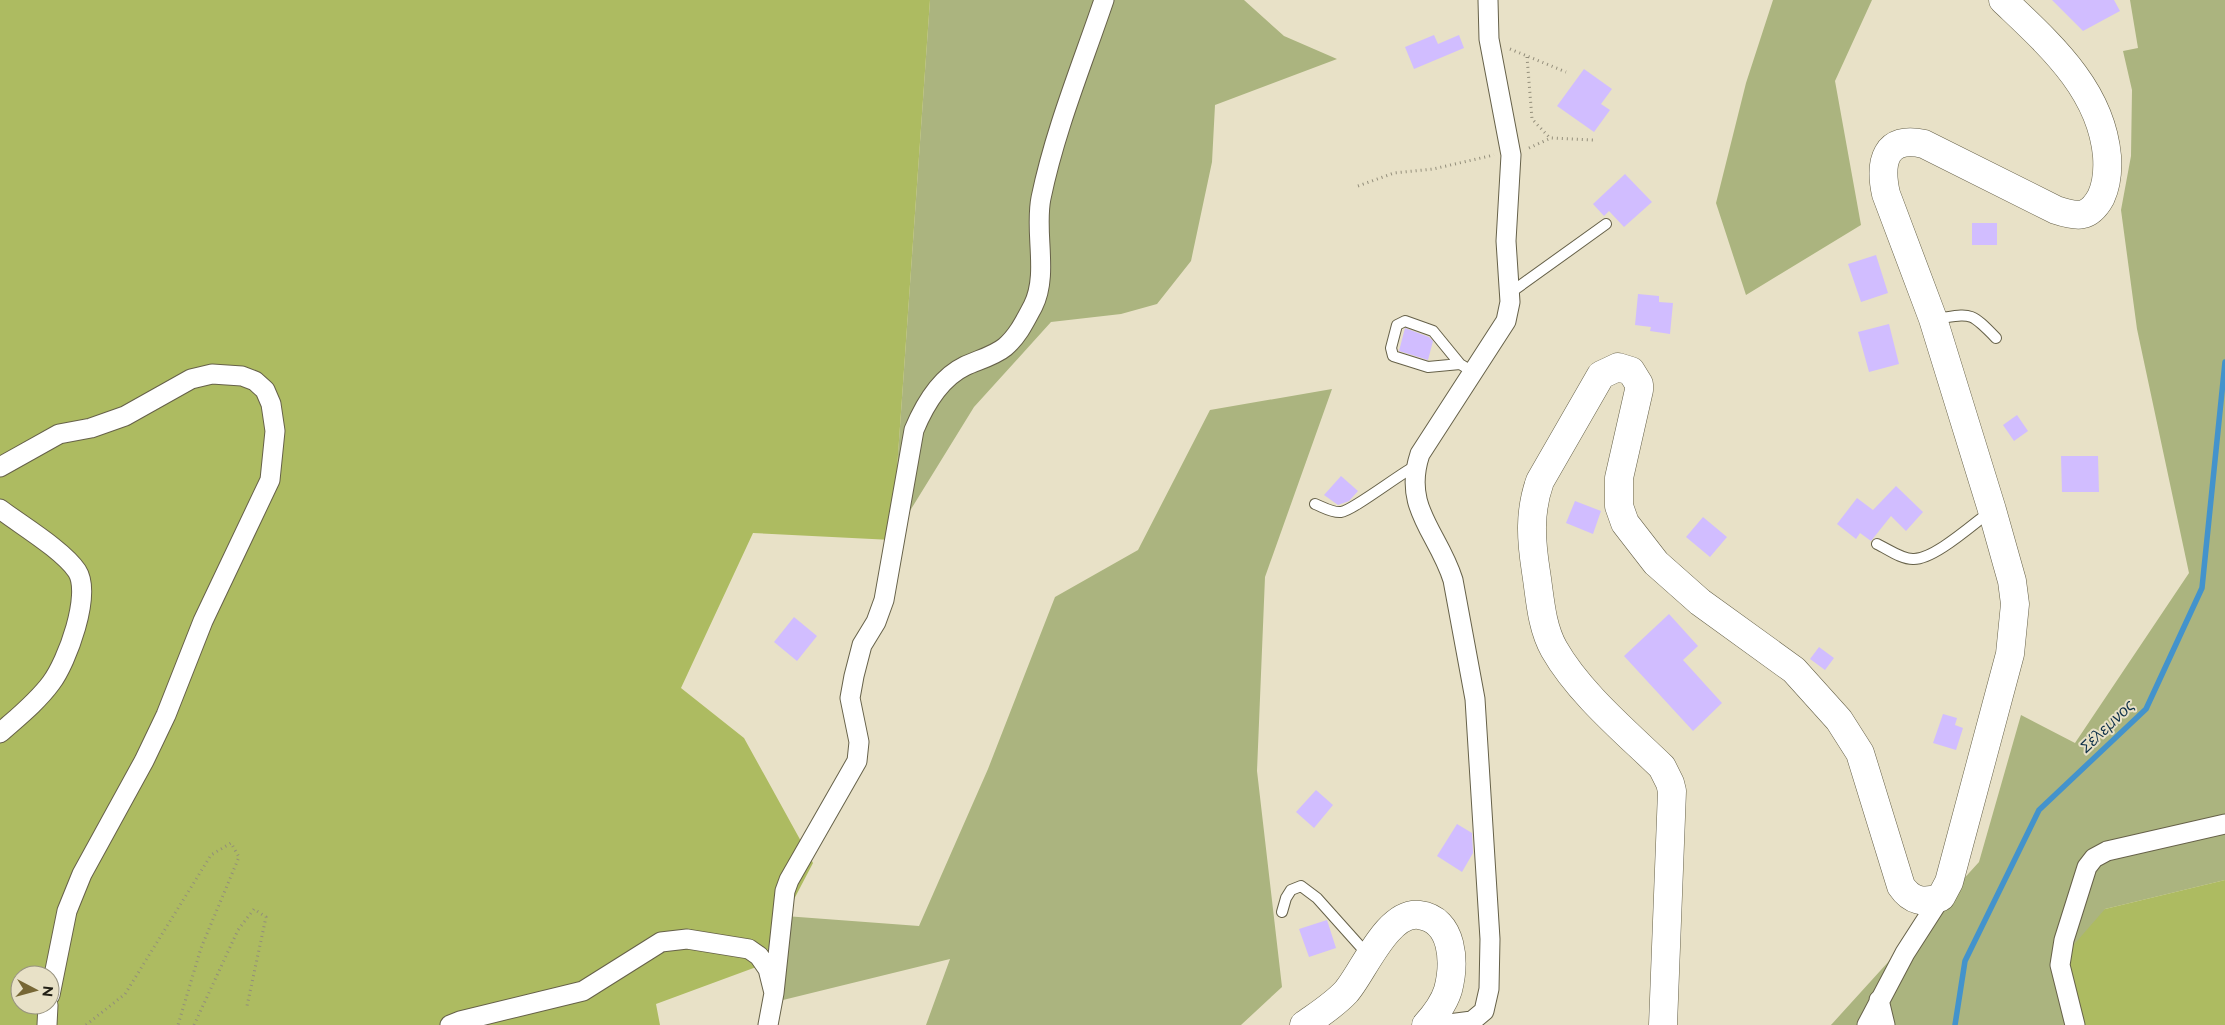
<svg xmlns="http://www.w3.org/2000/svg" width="2225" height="1025" viewBox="0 0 2225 1025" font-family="Montserrat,sans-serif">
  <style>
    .green { fill: #abb47f }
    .forest { fill: #adbb61; fill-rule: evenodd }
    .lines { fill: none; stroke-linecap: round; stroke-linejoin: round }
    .stream { stroke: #4393cc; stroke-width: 5.5 }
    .building { fill: #d1bdff }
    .service-casing { stroke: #666149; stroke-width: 12 }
    .minor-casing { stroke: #666149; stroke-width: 21 }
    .secondary-casing { stroke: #666149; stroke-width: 29 }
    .path { stroke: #938e7b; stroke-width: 3; stroke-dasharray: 1 4; stroke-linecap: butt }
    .service { stroke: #fff; stroke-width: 10 }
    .minor { stroke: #fff; stroke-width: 19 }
    .secondary { stroke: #fff; stroke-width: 28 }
    .labels { text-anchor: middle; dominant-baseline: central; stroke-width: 4; stroke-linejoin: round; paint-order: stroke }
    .water-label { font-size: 16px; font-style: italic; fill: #0f3149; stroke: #e8e1c7 }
  </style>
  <rect width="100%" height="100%" fill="#e8e1c7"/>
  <!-- green -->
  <path class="green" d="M930,0H1244L1284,36L1337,59L1215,105L1212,162L1191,261L1157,304L1121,314L1051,322L974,407L892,540Z
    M1773,0H1872L1835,81L1861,225L1746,295L1716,203L1746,83Z
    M2130,0H2225V880L2105,909L2076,1025H1831L1979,862L2021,715L2075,743L2189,573L2137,329L2121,210L2131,156L2132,90L2123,51L2138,48Z
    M1332,389L1265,577L1257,771L1282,987L1241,1025H926L950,959L783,1000L759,966L785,916L919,926L988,769L1055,597L1138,550L1210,410Z"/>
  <!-- forest -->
  <path class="forest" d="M0,0H930L892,540L753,533L681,688L744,738L813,863L759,966L656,1004L660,1025H0ZM20,975H50V1005H20Z
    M2225,880V1025H2076L2056,965L2105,909Z"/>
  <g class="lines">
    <!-- stream -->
    <path class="stream" d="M1955,1025L1965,961L2039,810L2146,709L2202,588L2225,362"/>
  </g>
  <!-- building -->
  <path class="building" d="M2052,0H2114L2120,11L2083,31Z
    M1434,35L1438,44L1459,35L1464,48L1414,69L1405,47Z
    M1584,69L1612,89L1601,104L1610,110L1594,132L1557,106Z
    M1625,174L1652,202L1624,227L1609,211L1604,216L1593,204Z
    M1972,223H1997V245H1972Z
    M1876,255L1888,293L1861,302L1848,264Z
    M1638,294L1659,296V302L1673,303L1670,334L1650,331L1651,327L1635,325Z
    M1889,324L1899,364L1869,372L1858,332Z
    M1405,328L1429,337L1433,341L1428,360L1399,351Z
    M2017,415L2028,431L2014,441L2003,425Z
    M2061,456H2098L2099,492H2062Z
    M1341,476L1358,491L1349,501L1338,505L1324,495Z
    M1896,486L1923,512L1906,531L1891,516L1871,541L1860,533L1856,539L1837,524L1857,498L1873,510Z
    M1575,501L1601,511L1593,534L1566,523Z
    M1703,517L1727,537L1710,557L1686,537Z
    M1669,614L1698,646L1683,660L1722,703L1693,731L1624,656Z
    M794,617L817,636L797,661L774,642Z
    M1819,647L1834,658L1825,670L1810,659Z
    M1943,714L1957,718L1955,725L1963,728L1956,750L1933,743Z
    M1316,790L1333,805L1314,828L1296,812Z
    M1457,824L1472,833L1473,853L1462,872L1437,856Z
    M1327,920L1336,948L1309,957L1299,929Z"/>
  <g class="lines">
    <defs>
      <path id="service" d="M1510,293L1606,224
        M1934,319C1971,314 1969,310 1996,338
        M1460,364L1428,367L1393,356L1391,348L1397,325L1405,321L1433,331L1460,364L1473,372
        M1315,504C1323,507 1332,513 1341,512C1352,511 1401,473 1417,465
        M1877,544C1888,549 1901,559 1913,559C1934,560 1974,523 1991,511
        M1282,912L1286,898L1291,890L1301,886L1317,898L1368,955"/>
      <path id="minor" d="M0,467L59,434L91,428L125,416L191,379L212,374L242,376L255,381L265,390L271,404L275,431L270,480L203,621L166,715L144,761L82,874L67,911L50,995
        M0,509C21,525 63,550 77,571C92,594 67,662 51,683C37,702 18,717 0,733
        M774,993L785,891L789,880L857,761L859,742L850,698L854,676L862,645L876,622L884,600L914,430C924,406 940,378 965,366C978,360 994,356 1005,347C1018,336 1025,321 1033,306C1049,274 1034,232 1041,198C1055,130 1082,65 1104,0
        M1879,1000L1885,1025
        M47,1025L48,1005
        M450,1025L460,1021L583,991L661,942L687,939L749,949L759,956L768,969L774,993L768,1025
        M1441,1025L1472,1021L1484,1011L1489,989L1490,939L1475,699L1453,580C1438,532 1402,508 1420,454L1506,321L1510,302L1506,241L1511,155L1489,39L1488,0
        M1867,1025L1905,953L1941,897
        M2075,1025L2060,965L2064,940L2087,867L2094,858L2107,851L2225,824"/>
      <path id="secondary" d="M1304,1025C1318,1015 1334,1005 1346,992C1363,973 1387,911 1419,915C1454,919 1455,963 1448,990C1444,1003 1435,1015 1426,1025
        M1663,1025L1672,791L1670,783L1662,767C1626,732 1579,693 1554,649C1541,626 1540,597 1536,572C1531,540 1529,512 1540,481L1601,375L1618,367L1631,371L1639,384V390L1619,478V506L1625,523L1656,563L1700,602L1794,670L1839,720L1860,753L1901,886C1911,901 1924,904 1941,897L1949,882L2010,654L2015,604L2012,581L1992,510L1933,319L1886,194C1879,162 1885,135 1924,144L2056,210C2077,217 2089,219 2101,197C2107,184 2108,170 2107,156C2101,89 2049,44 2003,0"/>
    </defs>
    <!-- service casing -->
    <use href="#service" class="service-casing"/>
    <!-- minor casing -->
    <use href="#minor" class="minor-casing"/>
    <!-- secondary casing -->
    <use href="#secondary" class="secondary-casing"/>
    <!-- path -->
    <path class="path" d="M1510,49L1566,72
      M1527,57L1532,119L1550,138
      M1529,148L1551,138L1593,140
      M1358,186L1394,173L1433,169L1494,155
      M86,1025L125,994L211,855L231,843L239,857L201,948L178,1025
      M194,1025L238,930L254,909L266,917L247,1006"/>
    <!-- service -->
    <use href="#service" class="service"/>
    <!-- minor -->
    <use href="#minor" class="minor"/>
    <!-- secondary -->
    <use href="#secondary" class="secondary"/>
  </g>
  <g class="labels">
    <!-- water labels -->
    <g class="water-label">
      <text transform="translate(2107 726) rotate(-44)">Σέλεμνος</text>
    </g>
  </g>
  <!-- north arrow -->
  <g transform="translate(35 990) rotate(96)"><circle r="24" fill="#e8e1c7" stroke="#989380"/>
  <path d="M0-4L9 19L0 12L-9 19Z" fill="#776735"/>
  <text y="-8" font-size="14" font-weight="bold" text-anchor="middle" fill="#211f15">N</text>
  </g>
</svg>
